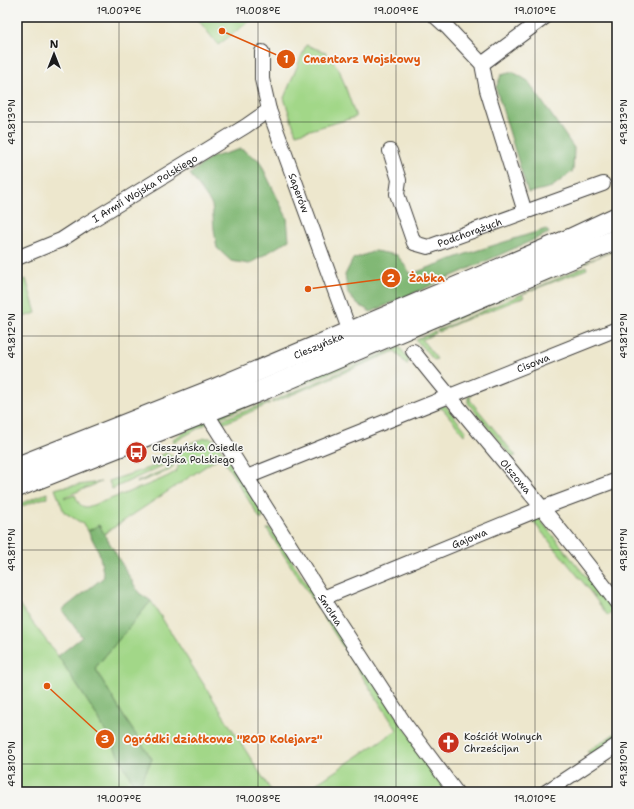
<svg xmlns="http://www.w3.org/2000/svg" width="634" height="809" viewBox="0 0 634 809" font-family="'Shantell Sans',sans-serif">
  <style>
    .green { fill: #a2d788; stroke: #5f7a52 }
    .forest { fill: #81b874; stroke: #4e6a48 }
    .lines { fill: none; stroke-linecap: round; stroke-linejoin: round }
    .minor-casing { stroke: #3b3a37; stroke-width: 16 }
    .secondary-casing { stroke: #3b3a37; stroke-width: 22 }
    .minor { stroke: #fff; stroke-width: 14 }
    .secondary { stroke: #fff; stroke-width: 20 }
    .ticks { fill: none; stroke: #1c1c1c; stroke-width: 1; stroke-opacity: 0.45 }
    .labels { text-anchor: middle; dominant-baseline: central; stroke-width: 3.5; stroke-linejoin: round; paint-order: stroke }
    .street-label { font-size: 10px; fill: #1c1c1c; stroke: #f6f6f2 }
    .poi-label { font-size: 10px; fill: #1c1c1c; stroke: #f6f6f2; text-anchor: start }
    .leader { fill: none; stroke: #de560d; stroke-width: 1.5 }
    .callout-dot { fill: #de560d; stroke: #f6f6f2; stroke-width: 1.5 }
    .mark-label { font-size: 12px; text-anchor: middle; font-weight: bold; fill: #fff }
    .callout-label { font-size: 11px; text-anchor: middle; font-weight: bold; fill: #de560d; stroke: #f6f6f2; stroke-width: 3.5; stroke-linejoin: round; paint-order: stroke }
    .neatline { fill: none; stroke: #1c1c1c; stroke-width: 1.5 }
    .ticks-label { font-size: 10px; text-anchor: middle; fill: #1c1c1c }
  </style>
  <rect width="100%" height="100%" fill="#f6f6f2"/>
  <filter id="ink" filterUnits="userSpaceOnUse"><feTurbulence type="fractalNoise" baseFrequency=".025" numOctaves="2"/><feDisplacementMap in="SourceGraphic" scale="8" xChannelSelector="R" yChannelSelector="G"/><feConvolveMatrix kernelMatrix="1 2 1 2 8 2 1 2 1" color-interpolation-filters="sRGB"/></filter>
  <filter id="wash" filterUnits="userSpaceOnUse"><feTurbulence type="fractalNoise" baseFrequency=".012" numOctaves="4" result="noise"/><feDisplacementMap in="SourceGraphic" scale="16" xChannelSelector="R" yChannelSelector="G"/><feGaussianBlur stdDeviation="0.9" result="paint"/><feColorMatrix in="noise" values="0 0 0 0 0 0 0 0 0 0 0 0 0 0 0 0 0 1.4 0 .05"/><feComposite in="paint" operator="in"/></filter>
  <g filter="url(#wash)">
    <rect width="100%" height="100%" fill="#ede7cd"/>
    <!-- green -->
    <path class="green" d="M196,17H255L218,45Z
      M306,45L325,52L339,69L356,117L296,134L284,98Z
      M617,249L338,370L219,418L204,425L174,442L173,439L198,424Z
      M586,266L587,269L522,294L524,297L494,309L462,321L438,332L437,330L443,328L522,294Z
      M26,279L36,313L17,319V282Z
      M435,331L436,333L422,340L437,359L434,360L416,340Z
      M399,347L409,359L407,365L395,351L272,403V401Z
      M471,394L470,400L516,456L512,457L468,403V397Z
      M269,402V404L220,425L218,421Z
      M444,404L466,431L464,435L443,409L437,408Z
      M205,438H210L215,440L264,515L261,520L221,456L104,534L99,525L88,531L83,524L64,512L55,489L62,487L101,482L64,497L65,498L75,495C78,501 79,507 87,507C99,503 171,478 176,471C181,464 178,458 177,450L178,448Z
      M166,453C175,455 177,464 170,470L137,483V482L171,467L167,458L150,463L149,460Z
      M164,463V465L112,489L109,481Z
      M47,493V498L41,499L17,508V505Z
      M537,516L591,583L613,611L608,616L586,586L531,519Z
      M267,529H271L320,604L318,608Z
      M151,601L272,792H17V602L58,656L97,716L137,789L152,759L124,717L95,668Z
      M328,615L449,792H304L397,730L323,616Z
      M617,732V737L592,754L587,752Z"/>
    <!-- forest -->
    <path class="forest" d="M513,72L528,81L574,148L573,171L552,187L528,193L496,88L501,75Z
      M241,149L259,160L287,218L289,240L249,264L231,261L217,248L214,229L212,205L190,174L210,158Z
      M546,229L549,233L371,312L357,304L348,294L345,275L353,259L375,251L397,255L411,274L466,254Z
      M99,525L139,593L151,601L95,668L124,717L152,759L137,790L97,716L58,656L82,637L62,610L104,577L99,552L88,531Z"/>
  </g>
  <g filter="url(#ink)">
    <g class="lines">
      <defs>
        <g id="minor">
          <path id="s1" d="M262,52V79L269,110L350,332"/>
          <path d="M482,64L545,17"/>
          <path id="s2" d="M390,151L399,180L397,194L414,243L428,247L525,212L487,90L482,64L447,27L436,17"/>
          <path d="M525,212L603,184"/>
          <path id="s3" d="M17,258L61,240L84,225L246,126L269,110"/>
          <path id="s4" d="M413,351C480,436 553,516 617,603"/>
          <path id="s5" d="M212,422L323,598L405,724L456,792"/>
          <path id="s6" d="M247,477L617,329"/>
          <path id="s7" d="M323,598L542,508L617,480"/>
          <path d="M546,792L617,745"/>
        </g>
        <g id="secondary">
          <path id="s8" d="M17,467L217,388L570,239L617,217"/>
          <path d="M17,487L265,389L617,239"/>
        </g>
      </defs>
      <!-- minor casing -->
      <use href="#minor" class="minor-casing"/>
      <!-- secondary casing -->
      <use href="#secondary" class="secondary-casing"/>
      <!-- minor -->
      <use href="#minor" class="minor"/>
      <!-- secondary -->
      <use href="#secondary" class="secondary"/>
    </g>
  </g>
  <!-- ticks -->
  <path class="ticks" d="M119,17V792M258,17V792M396,17V792M535,17V792M17,122H617M17,336H617M17,550H617M17,764H617"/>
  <!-- icons -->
  <defs>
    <symbol id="bus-disc" viewBox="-11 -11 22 22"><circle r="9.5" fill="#c8321e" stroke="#f6f6f2"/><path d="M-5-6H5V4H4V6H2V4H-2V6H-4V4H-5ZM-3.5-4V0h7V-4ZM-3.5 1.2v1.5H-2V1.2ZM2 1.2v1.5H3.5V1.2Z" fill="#fff"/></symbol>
    <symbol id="church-disc" viewBox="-11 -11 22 22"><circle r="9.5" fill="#c8321e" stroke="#f6f6f2"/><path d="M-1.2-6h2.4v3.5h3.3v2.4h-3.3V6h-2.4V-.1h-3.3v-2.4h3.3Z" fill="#fff"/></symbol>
  </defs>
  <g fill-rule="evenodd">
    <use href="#bus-disc" x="124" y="440" width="25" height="25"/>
    <use href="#church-disc" x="436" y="730" width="25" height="25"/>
  </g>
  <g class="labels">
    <!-- street labels -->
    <g class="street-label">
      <text stroke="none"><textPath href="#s3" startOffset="146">I Armii Wojska Polskiego</textPath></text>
      <text stroke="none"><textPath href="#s1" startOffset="147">Saperów</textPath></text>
      <text stroke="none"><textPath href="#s2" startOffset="155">Podchorążych</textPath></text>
      <text stroke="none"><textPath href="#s8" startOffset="325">Cieszyńska</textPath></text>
      <text stroke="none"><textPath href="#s6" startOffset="308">Cisowa</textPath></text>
      <text stroke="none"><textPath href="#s4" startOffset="162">Olszowa</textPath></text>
      <text stroke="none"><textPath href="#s7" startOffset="158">Gajowa</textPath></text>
      <text stroke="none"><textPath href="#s5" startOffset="222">Smolna</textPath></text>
    </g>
    <!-- poi labels -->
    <g class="poi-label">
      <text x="152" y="447">Cieszyńska Osiedle<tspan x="152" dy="12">Wojska Polskiego</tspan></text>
      <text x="464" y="736">Kościół Wolnych<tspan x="464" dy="12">Chrześcijan</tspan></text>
    </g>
  </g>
  <!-- callouts -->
  <path class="leader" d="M222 31L286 59M308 289L391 278M47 686L105 739"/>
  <g class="callout-dot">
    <circle cx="222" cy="31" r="4"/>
    <circle cx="308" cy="289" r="4"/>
    <circle cx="47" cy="686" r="4"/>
    <circle cx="286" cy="59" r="10"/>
    <circle cx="391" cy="278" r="10"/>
    <circle cx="105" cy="739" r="10"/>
  </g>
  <g class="mark-label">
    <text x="286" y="63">1</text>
    <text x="391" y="282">2</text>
    <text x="105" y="743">3</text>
  </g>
  <g class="callout-label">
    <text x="362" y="63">Cmentarz Wojskowy</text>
    <text x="427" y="282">Żabka</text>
    <text x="223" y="743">Ogródki działkowe "ROD Kolejarz"</text>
  </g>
  <!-- margin -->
  <rect width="634" height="809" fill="none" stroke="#f6f6f2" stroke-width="44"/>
  <!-- north arrow -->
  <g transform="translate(54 54)" stroke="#f6f6f2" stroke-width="3" paint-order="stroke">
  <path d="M0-3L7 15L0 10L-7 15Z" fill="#1c1c1c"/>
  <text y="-6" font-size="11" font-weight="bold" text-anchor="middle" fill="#1c1c1c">N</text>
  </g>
  <rect x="22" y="22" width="590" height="765" class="neatline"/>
  <g class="ticks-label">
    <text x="119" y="14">19.007°E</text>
    <text x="258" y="14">19.008°E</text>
    <text x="396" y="14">19.009°E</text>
    <text x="535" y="14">19.010°E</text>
    <text transform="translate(11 122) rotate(-90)" y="4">49.813°N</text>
    <text transform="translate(623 122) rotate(-90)" y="4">49.813°N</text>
    <text transform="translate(11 336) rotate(-90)" y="4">49.812°N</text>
    <text transform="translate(623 336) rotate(-90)" y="4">49.812°N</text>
    <text transform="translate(11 550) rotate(-90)" y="4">49.811°N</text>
    <text transform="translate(623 550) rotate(-90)" y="4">49.811°N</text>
    <text transform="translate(11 764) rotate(-90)" y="4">49.810°N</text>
    <text transform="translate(623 764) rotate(-90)" y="4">49.810°N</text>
    <text x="119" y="802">19.007°E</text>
    <text x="258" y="802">19.008°E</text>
    <text x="396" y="802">19.009°E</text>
    <text x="535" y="802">19.010°E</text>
  </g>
</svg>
